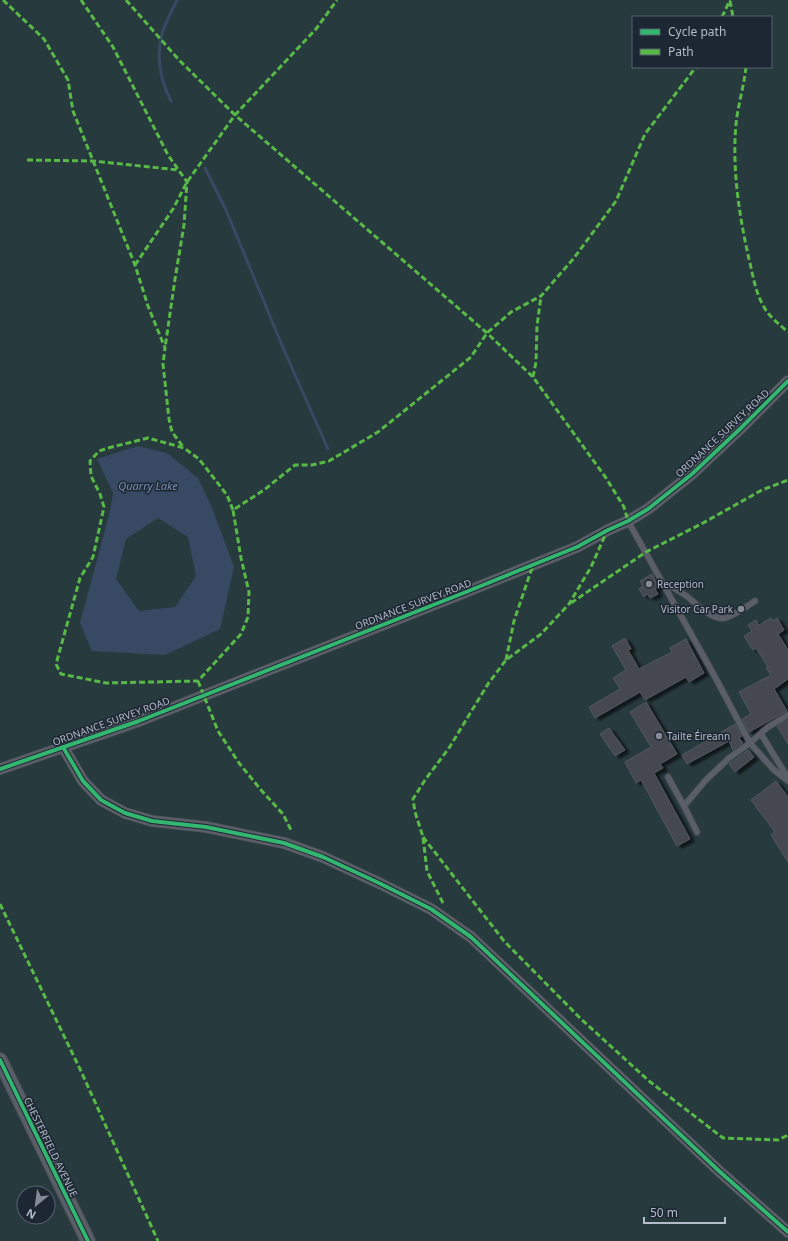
<svg xmlns="http://www.w3.org/2000/svg" width="788" height="1241" viewBox="0 0 788 1241" font-family="'Noto Sans',sans-serif">
  <style>
    .green { fill: #273a3e; fill-rule: evenodd }
    .water { fill: #384963; fill-rule: evenodd }
    .lines { fill: none; stroke-linecap: round; stroke-linejoin: round }
    .stream { stroke: #384963; stroke-width: 3 }
    .building { fill: #444950; stroke: #52575f; filter: url(#shadow) }
    .service-casing { stroke: #484c53; stroke-width: 7 }
    .minor-casing { stroke: #484c53; stroke-width: 12 }
    .tertiary-casing { stroke: #484c53; stroke-width: 16 }
    .service { stroke: #5a5e66; stroke-width: 5.5 }
    .minor { stroke: #5a5e66; stroke-width: 11 }
    .tertiary { stroke: #5a5e66; stroke-width: 14 }
    .quiet { stroke: #58b947; stroke-width: 3; stroke-dasharray: 6 3; stroke-linecap: butt }
    .cycleway-casing { stroke: #1d2633; stroke-width: 6 }
    .cycleway { stroke: #33b770; stroke-width: 4 }
    .poi-dot { fill: #848b96; stroke: #1d2633; stroke-width: 1.5 }
    .labels { text-anchor: middle; dominant-baseline: central; stroke-width: 3; stroke-linejoin: round; paint-order: stroke }
    .street-label { font-size: 10px; fill: #b4bcc9; stroke: #1d2633 }
    .poi-label { font-size: 10px; fill: #b4bcc9; stroke: #1d2633; text-anchor: start }
    .water-label { font-size: 11px; font-style: italic; fill: #7c92b1; stroke: #1d2633 }
  </style>
  <defs>
    <filter id="shadow"><feDropShadow dx="4.5" dy="2.5" stdDeviation="1" flood-color="#0009"/></filter>
  </defs>
  <rect width="100%" height="100%" fill="#2a3038"/>
  <!-- green -->
  <path class="green" d="M0,0H788V1241H0ZM633,17H771V67H633ZM24,1193H48V1217H24Z"/>
  <!-- water -->
  <path class="water" d="M138,446L167,453L198,478L213,510L234,567L220,629L165,655L92,651L80,623L110,511L113,493L97,459ZM158,518L188,537L196,576L175,607L139,611L116,579L126,539Z"/>
  <g class="lines">
    <!-- stream -->
    <path class="stream" d="M171,101C160,80 156,58 162,34C165,23 172,11 177,0
      M205,168L226,210L284,350L328,449"/>
  </g>
  <!-- building -->
  <path class="building" d="M652,574L659,587L655,589L658,594L650,598L647,594L644,597L639,589L643,586L640,581Z
    M771,618L772,621L777,618L784,630L778,634L788,650V679L774,689L787,711L749,732L742,719L751,714L739,692L771,675L766,668L768,667L756,648L753,650L744,636L752,631L748,625L756,620L759,625Z
    M625,638L631,649L628,650L639,669L672,652L670,648L686,639L704,673L689,682L686,677L645,700L640,692L595,718L589,707L620,689L613,678L626,670L612,646Z
    M646,702L677,754L660,764L663,768L654,773L690,839L677,846L641,780L636,783L625,762L651,747L630,712Z
    M788,720V744L777,726Z
    M735,724L742,736L739,738L743,743L733,750L729,741L687,764L682,755Z
    M609,728L625,750L615,756L600,734Z
    M748,750L754,757L735,772L729,764Z
    M776,781L788,797V862L771,835L775,832L751,800Z"/>
  <g class="lines">
    <defs>
      <path id="service" d="M628,521L714,675L750,743L729,758L705,781L684,806L697,832
        M663,583C671,586 678,590 685,595C695,602 712,621 725,618C735,615 746,607 755,601
        M788,715L768,727L750,743L774,770L788,781
        M761,734L788,778
        M668,777L684,806"/>
      <path id="minor" d="M63,747L83,781L101,800L125,813L152,821L206,827L284,843L323,857L379,883L431,909L471,937L719,1171L788,1232
        M0,769L139,721L461,594L577,547L608,530L628,521L648,509L692,474L741,428L788,381"/>
      <path id="tertiary" d="M0,1060L88,1241"/>
    </defs>
    <!-- service casing -->
    <use href="#service" class="service-casing"/>
    <!-- minor casing -->
    <use href="#minor" class="minor-casing"/>
    <!-- tertiary casing -->
    <use href="#tertiary" class="tertiary-casing"/>
    <!-- service -->
    <use href="#service" class="service"/>
    <!-- minor -->
    <use href="#minor" class="minor"/>
    <!-- tertiary -->
    <use href="#tertiary" class="tertiary"/>
    <!-- quiet -->
    <path class="quiet" d="M3,0L44,39L68,80L73,111L135,265L148,306L165,348L163,364L169,419L172,432L184,448
      M81,0L113,47L168,155L187,182L184,225L175,279L165,348
      M126,0L180,61L235,115L487,333L533,377L606,478L624,507L628,521
      M730,1L733,17
      M722,17L730,0
      M746,67C744,86 738,105 736,124C732,169 739,215 749,259C753,275 755,291 763,305C768,316 779,324 788,332
      M27,160L93,161L179,170
      M135,265L173,209L187,182L235,115L316,29L337,0
      M533,377L536,362L537,326L541,296
      M233,510L227,495L199,459L184,448L148,438L108,448L99,451L90,461L91,476L100,494L104,507L93,557L80,578L56,664L61,674L106,683L198,681L241,634L248,617L249,592L241,558L233,510L264,490L295,465H312L329,461L378,432L471,357L487,333L511,312L541,296L574,258L616,201L645,134L696,67
      M571,603L646,552L703,523L762,490L788,480
      M506,660L514,621L533,565
      M198,681L218,731L239,763L261,790L283,814L292,832
      M423,837L504,941L581,1019L649,1081L723,1138L778,1140L788,1135
      M443,903L427,871L423,837L415,812L413,799L425,780L449,748L488,684L506,660L541,634L569,604L591,567L607,531
      M0,904L80,1069L158,1241"/>
    <defs>
      <path id="cycleway" d="M63,747L83,781L101,800L125,813L152,821L206,827L284,843L323,857L379,883L431,909L471,937L719,1171L788,1232
        M0,769L139,721L461,594L577,547L608,530L628,521L648,509L692,474L741,428L788,381
        M0,1060L88,1241"/>
    </defs>
    <!-- cycleway casing -->
    <use href="#cycleway" class="cycleway-casing"/>
    <!-- cycleway -->
    <use href="#cycleway" class="cycleway"/>
  </g>
  <!-- markers -->
  <g class="poi-dot">
    <circle cx="649" cy="584" r="4"/>
    <circle cx="741" cy="609" r="4"/>
    <circle cx="659" cy="736" r="4"/>
  </g>
  <g class="labels">
    <!-- street labels -->
    <g class="street-label">
      <text transform="translate(722 433) rotate(-43)">ORDNANCE SURVEY ROAD</text>
      <text transform="translate(413 604) rotate(-21)">ORDNANCE SURVEY ROAD</text>
      <text transform="translate(111 721) rotate(-20)">ORDNANCE SURVEY ROAD</text>
      <text transform="translate(51 1147) rotate(64)">CHESTERFIELD AVENUE</text>
    </g>
    <!-- poi labels -->
    <g class="poi-label">
      <text x="657" y="584">Reception</text>
      <text x="733" y="609" text-anchor="end">Visitor Car Park</text>
      <text x="667" y="736">Tailte Éireann</text>
    </g>
    <!-- water labels -->
    <g class="water-label">
      <text x="148" y="485">Quarry Lake</text>
    </g>
  </g>
  <!-- legend -->
  <rect x="632" y="16" width="140" height="52" fill="#1d2633" stroke="#59626f"/>
  <rect x="640" y="29" width="20" height="6" fill="#33b770" stroke="#59626f"/>
  <text x="668" y="36" font-size="12" fill="#b4bcc9">Cycle path</text>
  <rect x="640" y="49" width="20" height="6" fill="#58b947" stroke="#59626f"/>
  <text x="668" y="56" font-size="12" fill="#b4bcc9">Path</text>
  <!-- north arrow -->
  <g transform="translate(36 1205) rotate(209)"><circle r="19" fill="#1d2633" stroke="#59626f"/>
  <path d="M0-3L7 15L0 10L-7 15Z" fill="#848b96"/>
  <text y="-6" font-size="11" font-weight="bold" text-anchor="middle" fill="#b4bcc9">N</text>
  </g>
  <!-- scale -->
  <path d="M644 1217v6h81v-6" fill="none" stroke="#b4bcc9" stroke-width="2"/>
  <text x="650" y="1217" font-size="12" fill="#b4bcc9" stroke="#1d2633" stroke-width="3" paint-order="stroke">50 m</text>
</svg>
